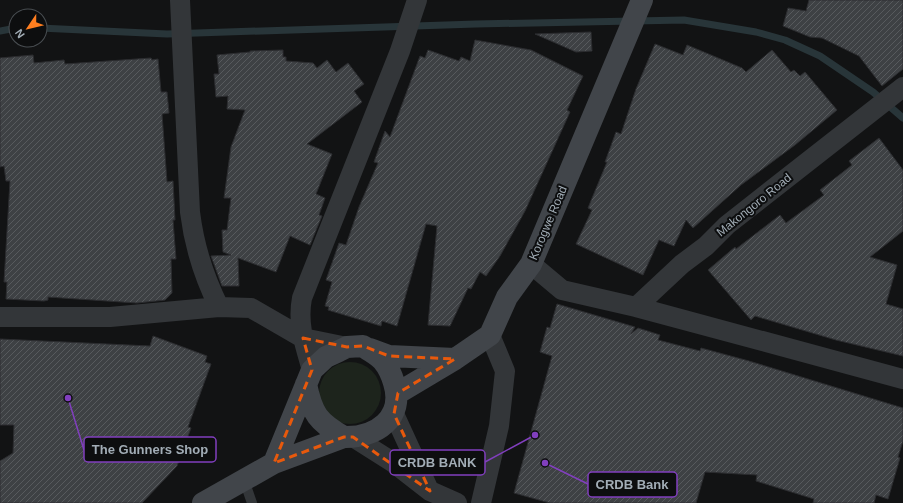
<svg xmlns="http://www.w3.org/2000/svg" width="903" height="503" viewBox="0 0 903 503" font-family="Helvetica,sans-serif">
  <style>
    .green { fill: #1d241c }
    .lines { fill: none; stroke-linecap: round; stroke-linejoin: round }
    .stream { stroke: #283539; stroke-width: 7 }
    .building { fill: url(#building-hatch); stroke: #2c2d30 }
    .service { stroke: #333639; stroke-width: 10 }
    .minor { stroke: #333639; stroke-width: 20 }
    .secondary { stroke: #41454a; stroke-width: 22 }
    .marked { fill: none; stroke: #e8590c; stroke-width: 3; stroke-dasharray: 8 5; stroke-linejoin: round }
    .labels { text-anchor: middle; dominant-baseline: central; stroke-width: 4; stroke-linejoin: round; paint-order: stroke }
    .street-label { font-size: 12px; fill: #a2adb6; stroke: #0d0e0f }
    .leader { fill: none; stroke: #813fbe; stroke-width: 1.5 }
    .callout-dot { fill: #813fbe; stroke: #0d0e0f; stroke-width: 1.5 }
    .callout { fill: #0d0e0f; stroke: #813fbe; stroke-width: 1.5 }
    .callout-label { font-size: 13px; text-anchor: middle; font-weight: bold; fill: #a2adb6 }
  </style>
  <defs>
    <pattern id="building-hatch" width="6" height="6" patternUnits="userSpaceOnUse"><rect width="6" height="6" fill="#3e4144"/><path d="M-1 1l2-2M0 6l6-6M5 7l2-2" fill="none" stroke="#575a5d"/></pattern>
  </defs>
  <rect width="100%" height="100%" fill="#121314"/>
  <!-- green -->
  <path class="green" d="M319 393a31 31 0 1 1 62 0a31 31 0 1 1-62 0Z"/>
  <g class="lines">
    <!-- stream -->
    <path class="stream" d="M40,28L167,34L476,24L684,20L756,32L785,40L820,56L873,92L903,118
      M0,31L16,28"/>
  </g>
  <!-- building -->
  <path class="building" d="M809,0H903V69L882,86L859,56L822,38L810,37L783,26L788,8L806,11Z
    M591,32L592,51L576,52L535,34Z
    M475,40L531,50L583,76L567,110L570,112L525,211L500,256L486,276L480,272L471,289L468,288L450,326L428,325L437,226L426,224L397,326L382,321L381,326L328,310L329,307L325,306L332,282L326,280L339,243L346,245L359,207L378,163L374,162L385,131L390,137L420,56L425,58L428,50L459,61L461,57L470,61Z
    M655,44L683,55L687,45L742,68L746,72L772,50L791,72L794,70L800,76L805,72L837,110L795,145L741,185L693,228L686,220L674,246L659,240L643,275L576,244L592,210L588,208L607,162H605L616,132L621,134L636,89Z
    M283,50V57H286V61L313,63L317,68L327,60L336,72L348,63L364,84L354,91L362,102L307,144L332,154L316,194L325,198L319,215L322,216L310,245L290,236L276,272L238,258L239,286H222L211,256L231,255L223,252L222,230H227L231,198H224L231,147L245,110L227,109L228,96L216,97L214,74H219L217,55L250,52V51Z
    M33,55L34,63L64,60L65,64L151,58L152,60L158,59L161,92H167L169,113L162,114L167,182L173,181L175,220H173L176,259H171L172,293L165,300L137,303L48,297V300L44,301L6,299L7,282H4L10,181H6L4,166L0,167V58Z
    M879,138L903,170V231L870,257L897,265L886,304L903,309V356L836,340L755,316L751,320L708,270L735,247L736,249L780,215L786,223L824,195L820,190L852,165L849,161Z
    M557,304L635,327L631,334L638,328L660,335L658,340L700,351L701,348L749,361L903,408V441L898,457L900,458L888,499L876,495L874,503H813L814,499L756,481L757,475L705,472L696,503H550L514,493L552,356L540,352L547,327L550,328Z
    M153,336L207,356L205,362L211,364L188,427L191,428L177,466L142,503H0V461L13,453L14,425H0V339L150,346Z"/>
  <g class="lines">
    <!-- service -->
    <path class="service" d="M244,480L252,503"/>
    <!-- minor -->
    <path class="minor" d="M180,0L190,212C194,245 204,277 219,307L251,308L303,338L347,347
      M531,264L562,290L636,307L903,379
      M636,307L682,264L706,246L727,225L903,87
      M0,317H110L219,307
      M312,370C305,346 297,324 302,298L400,51L417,0
      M394,414L428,488
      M353,437L394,463L430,491L457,503
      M481,503L499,426L505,371L490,335"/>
    <!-- secondary -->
    <path class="secondary" d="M370,349L389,356L455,359
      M306,384C312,414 318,422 344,437
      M398,393L455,359L490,335L507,297L531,264L642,0
      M203,503L274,463L344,437C376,438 405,418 394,383C392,376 388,367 383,361C378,355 369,351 363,346L347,347L339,351L326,357L312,370L274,463"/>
  </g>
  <!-- marked area -->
  <path class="marked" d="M303,338L347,347L363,346L389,356L455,359L398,393L394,414L430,491L353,437H344L274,463L312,370Z"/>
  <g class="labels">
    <!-- street labels -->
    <g class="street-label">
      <text transform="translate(754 205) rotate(-39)">Makongoro Road</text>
      <text transform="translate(548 223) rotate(-67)">Korogwe Road</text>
    </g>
  </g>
  <!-- callouts -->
  <path class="leader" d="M68 398L84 450M535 435L485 462M545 463L588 484"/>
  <g class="callout-dot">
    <circle cx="68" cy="398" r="4"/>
    <circle cx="535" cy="435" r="4"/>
    <circle cx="545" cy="463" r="4"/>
  </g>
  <g class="callout">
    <rect x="84" y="437" width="132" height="25" rx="4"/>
    <rect x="390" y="450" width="95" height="25" rx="4"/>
    <rect x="588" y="472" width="89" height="25" rx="4"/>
  </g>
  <g class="callout-label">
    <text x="150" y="454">The Gunners Shop</text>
    <text x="437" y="467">CRDB BANK</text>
    <text x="632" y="489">CRDB Bank</text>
  </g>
  <!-- north arrow -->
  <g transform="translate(28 28) rotate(235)"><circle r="19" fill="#0d0e0f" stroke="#494e52"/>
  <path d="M0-3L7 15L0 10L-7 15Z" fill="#ff7e1f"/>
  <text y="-6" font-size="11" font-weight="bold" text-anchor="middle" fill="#a2adb6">N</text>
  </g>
</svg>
